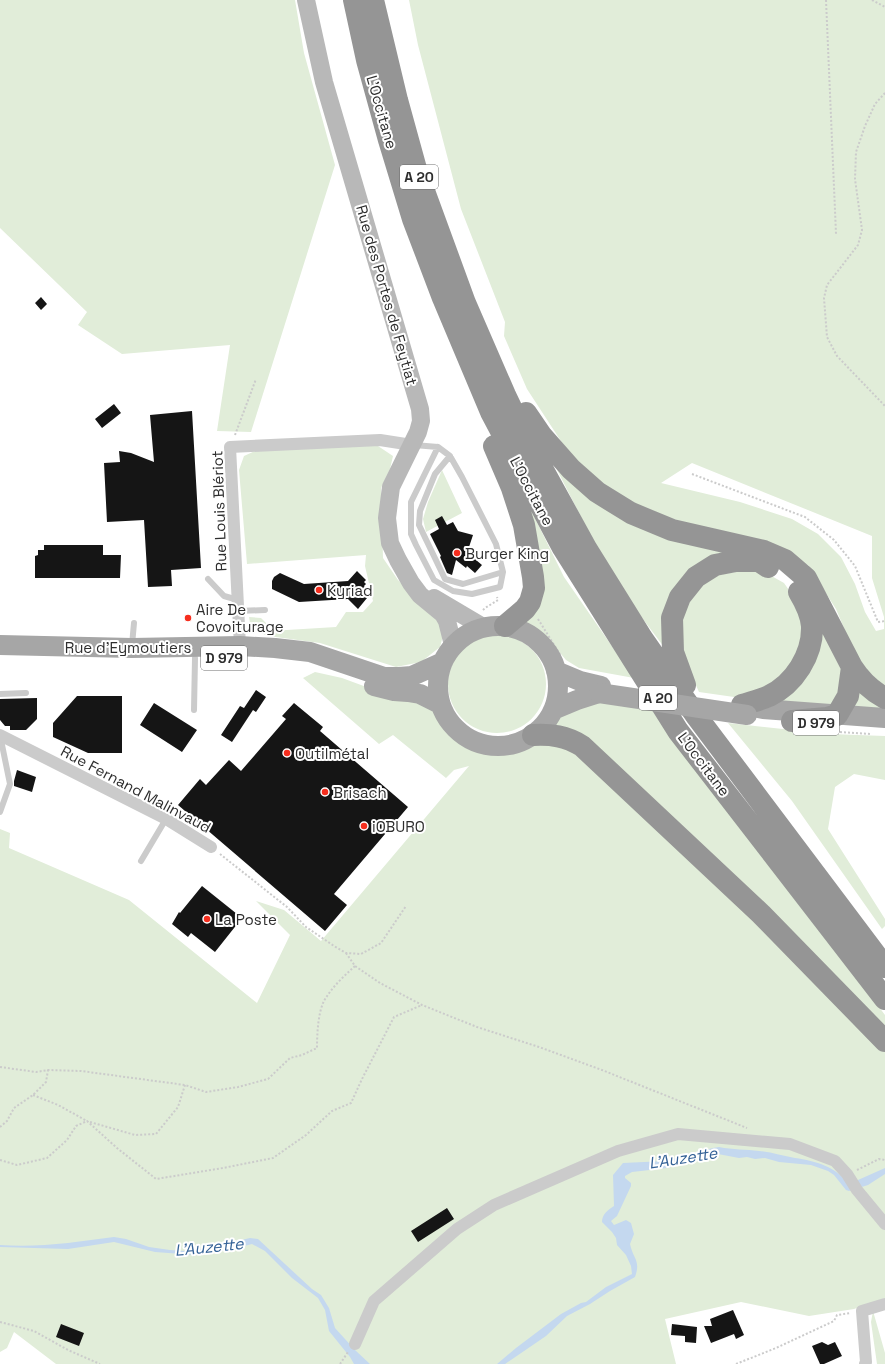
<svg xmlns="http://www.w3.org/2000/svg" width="885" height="1364" viewBox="0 0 885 1364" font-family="'Space Grotesk',sans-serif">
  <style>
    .green { fill: #e1edd9; fill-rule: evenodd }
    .water { fill: #c4d8ef }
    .building { fill: #151515 }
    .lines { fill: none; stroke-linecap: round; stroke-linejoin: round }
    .path { stroke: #cbcbcb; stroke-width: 2; stroke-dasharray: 2 2; stroke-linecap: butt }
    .lane { stroke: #cbcbcb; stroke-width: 6 }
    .street { stroke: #cbcbcb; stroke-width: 12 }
    .secondary { stroke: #b8b8b8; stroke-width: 18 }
    .primary { stroke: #a6a6a6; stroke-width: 20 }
    .highway { stroke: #959595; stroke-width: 22 }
    .primary-bridge { stroke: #a6a6a6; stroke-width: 20 }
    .poi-dot { fill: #f62e1e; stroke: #fff; stroke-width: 1.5 }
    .labels { text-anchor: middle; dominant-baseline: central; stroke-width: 4; stroke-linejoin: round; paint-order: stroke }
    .shield { fill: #fff; stroke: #6d6d6d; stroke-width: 1 }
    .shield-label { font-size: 14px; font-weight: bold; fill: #2e2e2e }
    .street-label { font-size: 15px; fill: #2e2e2e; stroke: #fff }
    .poi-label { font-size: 15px; fill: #2e2e2e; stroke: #fff; text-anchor: start }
    .water-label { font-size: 16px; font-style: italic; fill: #346297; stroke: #fff }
  </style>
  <rect width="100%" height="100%" fill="#fff"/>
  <!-- green -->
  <path class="green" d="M0,0H295L304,53L335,165L251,432L217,431L230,345L122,354L78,325L87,312L0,228Z
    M409,0H885V687L880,684L857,659L836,609L808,565L644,509L597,480L570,455L527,389L504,336L505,322L461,209L418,45ZM692,463L872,536V578L884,617V629L876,631L865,612L855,584L841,557L818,534L792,519L740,502L661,483Z
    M375,444L393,456L390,469L381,488L383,558L398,580L438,617L444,632L440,647L421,662L396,667L320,643L268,636L251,629L249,617L261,618L269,626L270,631L336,627L346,612H363L373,601L365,566L366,555L247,564L239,470L244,456L255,451Z
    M549,454L579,485L742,555L695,566L667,651L612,578Z
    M442,470L462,513L426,532L423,519L428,502Z
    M519,486L564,577L634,678L579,668L566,660L545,635L520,621L533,608Z
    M753,569L768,574L784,583L793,596L801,611L804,647L784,679L741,698L699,692L682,654L683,603L712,576Z
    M812,598L845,677L833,707L777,701L794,688Z
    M448 684a49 49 0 1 1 98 0a49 49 0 1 1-98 0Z
    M315,672L342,678L380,692L431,705L438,717L448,729L464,744L493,754L529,745L570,743L885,1047V1298L854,1309L809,1316L741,1302L665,1319L676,1364H56L14,1332L7,1348L0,1352V829L10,833L9,848L129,900L257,1003L290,935L256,901L284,910L321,941L469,766L454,770L446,778L393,735L379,744L303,678Z
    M855,686L885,707V714L847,711Z
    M600,699L651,706L885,1015V1032L549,728L570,705Z
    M728,723L829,734L885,736V780L854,774L835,787L828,829L885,919V926L882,929L792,801Z
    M873,1311L885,1353V1364H877L871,1322Z"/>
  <!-- water -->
  <path class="water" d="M719,1147C733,1150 746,1149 759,1151C771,1152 783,1156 795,1158C816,1161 836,1167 849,1184L885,1168V1174L868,1185L849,1191L846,1190L834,1175L828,1171L811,1165L779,1162L765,1158L755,1159L747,1157L739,1158L718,1154L708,1155L693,1161L667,1168L632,1172L625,1176V1178L631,1183V1186L617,1216L611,1221L614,1225L626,1220L631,1223L634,1234L630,1244C633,1259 641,1260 635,1277L610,1291L590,1304L567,1316L546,1336L505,1364H497L516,1348L561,1314L581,1303L586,1302L606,1287L632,1274L631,1266L626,1255L617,1245L616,1238L612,1232L602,1222C602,1214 608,1210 614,1206L613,1175L623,1163L665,1161L713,1148Z
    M114,1237L126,1239L149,1247L170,1250L186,1251L208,1248L250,1238L258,1239L312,1289L321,1295L329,1308L335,1328L355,1350L370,1364H354L350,1357L329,1331L325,1310L318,1298L292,1278L265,1251L252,1244L229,1250L195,1255L155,1252L114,1242L68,1249L0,1247V1245C39,1248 76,1242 114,1237Z"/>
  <!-- building -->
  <path class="building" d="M41,297L47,304L41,310L35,303Z
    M114,404L121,413L102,428L95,419Z
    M192,411L201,568L171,570L172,586L148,587L144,520L107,522L104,463L120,462L119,451L131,453L154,462L150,415Z
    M442,516L447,525L453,522L458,531L473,535L469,547L476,560L482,565L475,573L467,566L466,568L456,560L452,575L447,573L440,557L441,556L430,534L439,529L435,520Z
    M44,545H103V555H121L120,578H35V556L38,555V550H44Z
    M357,571L366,580L364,582L366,584L364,586L366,589L364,591L366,593L364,596L367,598L358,609L348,599L299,602L272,589V581L274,577L280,573L304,584L348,581Z
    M256,690L266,697L256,712L253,710L232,742L221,735L240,706L244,708Z
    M77,696H122V753H88L53,737V723Z
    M37,698V719L26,730H10V726H5L0,720V699Z
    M154,703L197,730L182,752L140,725Z
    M294,703L323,727L320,731L408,807L334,894L347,905L325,931L178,805L200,779L206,785L229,760L241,771L286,719L282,716Z
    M17,770L36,777L32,792L14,786V781Z
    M202,886L242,918L215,952L191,933L188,937L172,924L179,912L180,913Z
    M447,1208L454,1219L418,1242L411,1231Z
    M733,1310L744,1335L736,1339L734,1334L711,1343L704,1326H712L710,1319Z
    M61,1324L84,1333L79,1346L56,1337Z
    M672,1324L697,1327L696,1343L685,1342V1336L671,1335Z
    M822,1342L828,1345L835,1342L842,1356L824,1364H820L812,1346Z"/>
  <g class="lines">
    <!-- path -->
    <path class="path" d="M826,0L836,234
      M872,0L885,7
      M885,93L875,104L865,126L856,152L855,179L862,230L858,245L827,285L824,298L827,337L837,356L885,406
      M235,435L256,379
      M692,474L805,517L834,540L855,566L878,622L885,621
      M483,610L485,608L498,600L497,597
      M538,619L561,656
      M840,732L870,734
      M220,854L287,907L306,927L334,946L346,953L361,954L381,943L406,906
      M346,953L355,966L380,983L422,1005L477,1027L539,1047L602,1070L747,1128
      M0,1067L36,1072L48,1070L81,1071L185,1085L206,1092L238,1087L268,1079L290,1058L302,1055L317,1048C317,1034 318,1013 324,1001C332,987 344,976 355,966
      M33,1095L58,1105L87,1121
      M90,1122L135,1135L156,1134L178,1107L185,1085
      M0,1127L7,1121L14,1108L33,1095L46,1082L48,1070
      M0,1160L17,1165L47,1158L67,1140L76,1126L87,1121L117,1148L156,1179L223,1168L273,1158L306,1135L332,1111L351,1103L362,1079L394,1017L422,1005
      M857,1170L879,1159L885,1160
      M0,1322L34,1331L68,1350L100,1364
      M340,1364L348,1352
      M736,1364L776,1348L834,1321L837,1315L851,1313"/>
    <!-- lane -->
    <path class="lane" d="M414,445L438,447L450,456L462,477L496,544L503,572L500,587L472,594L453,591L434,580L416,545L411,534V502L438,447
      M450,456L435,474L420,511L419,525L445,579L463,584L503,572
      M208,579L224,596L238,600
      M238,611L265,610
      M132,645L134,623
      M0,694L26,693
      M194,710L195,658
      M0,812L10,784L0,735
      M141,861L166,819"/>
    <!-- street -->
    <path class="street" d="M240,646L230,447L380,440L412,445
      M0,735L166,819L211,847
      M355,1344L374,1301L457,1229L494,1205L618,1151L678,1134L790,1144L835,1161L847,1174L857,1190L885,1224
      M865,1364L866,1362L862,1311L885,1304"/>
    <!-- secondary -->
    <path class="secondary" d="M306,0L324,82L420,409L421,421L418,432L391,487L387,518L390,543L398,560L411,583L420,595L443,614L447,621L453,645
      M434,598L483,627"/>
    <!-- primary -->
    <path class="primary" d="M438 686a60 60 0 1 1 120 0a60 60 0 1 1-120 0Z
      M0,645L132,648L240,646L275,648L310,652L384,677H399L412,676L441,663
      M556,671L580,681L601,686
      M374,686L394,691L408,692L420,694L440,704
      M742,705L763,709L885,718
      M553,710L577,700L599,693"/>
    <!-- highway -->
    <path class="highway" d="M354,0L367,60L389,140L413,219L443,298L491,412L563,548L678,731L885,999
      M373,0L397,100L416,169L465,303L505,395L526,439L586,548L642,638L697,717L885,967
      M526,413L541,435L571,469L597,492L631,513L672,530L764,551L785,560L806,578L852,667L848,696L837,715L827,718L792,721
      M494,446L512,488L524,525L533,577L534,588L530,602L525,609L505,626
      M852,667C861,681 870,690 885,698
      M685,685L673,652L672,618L680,597L696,577L715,565L736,561H759L768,567
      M742,705C751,702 760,700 769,696C794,684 813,655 812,626C811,614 805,602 799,592
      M533,735C551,734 566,736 582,746L761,914L885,1041"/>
    <!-- primary-bridge -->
    <path class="primary-bridge" d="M599,693L747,715"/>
  </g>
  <!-- markers -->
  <g class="poi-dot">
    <circle cx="457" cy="553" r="4"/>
    <circle cx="319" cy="590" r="4"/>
    <circle cx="188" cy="618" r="4"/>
    <circle cx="287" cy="753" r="4"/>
    <circle cx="325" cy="792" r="4"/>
    <circle cx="364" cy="826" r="4"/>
    <circle cx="207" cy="919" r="4"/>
  </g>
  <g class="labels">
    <!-- shield labels -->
    <g class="shield">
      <rect x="400" y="165" width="38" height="24" rx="3"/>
      <rect x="201" y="646" width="46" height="24" rx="3"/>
      <rect x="639" y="686" width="38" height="24" rx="3"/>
      <rect x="793" y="711" width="46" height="24" rx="3"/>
    </g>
    <g class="shield-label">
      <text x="419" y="177">A 20</text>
      <text x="224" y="658">D 979</text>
      <text x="658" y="698">A 20</text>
      <text x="816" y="723">D 979</text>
    </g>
    <!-- street labels -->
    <g class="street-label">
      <text transform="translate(382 112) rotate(74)">L'Occitane</text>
      <text transform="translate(387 295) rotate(74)">Rue des Portes de Feytiat</text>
      <text transform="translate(532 491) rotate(62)">L'Occitane</text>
      <text transform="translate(219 511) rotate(-92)">Rue Louis Blériot</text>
      <text x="128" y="647">Rue d'Eymoutiers</text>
      <text transform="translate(704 764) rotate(53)">L'Occitane</text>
      <text transform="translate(136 789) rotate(28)">Rue Fernand Malinvaud</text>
    </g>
    <!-- poi labels -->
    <g class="poi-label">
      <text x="465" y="553">Burger King</text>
      <text x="327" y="590">Kyriad</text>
      <text x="196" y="609">Aire De<tspan x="196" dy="17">Covoiturage</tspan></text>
      <text x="295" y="753">Outilmétal</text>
      <text x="333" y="792">Brisach</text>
      <text x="372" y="826">iOBURO</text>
      <text x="215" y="919">La Poste</text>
    </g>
    <!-- water labels -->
    <g class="water-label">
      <text transform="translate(683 1158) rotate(-9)">L'Auzette</text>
      <text transform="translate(209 1247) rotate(-6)">L'Auzette</text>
    </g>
  </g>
</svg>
